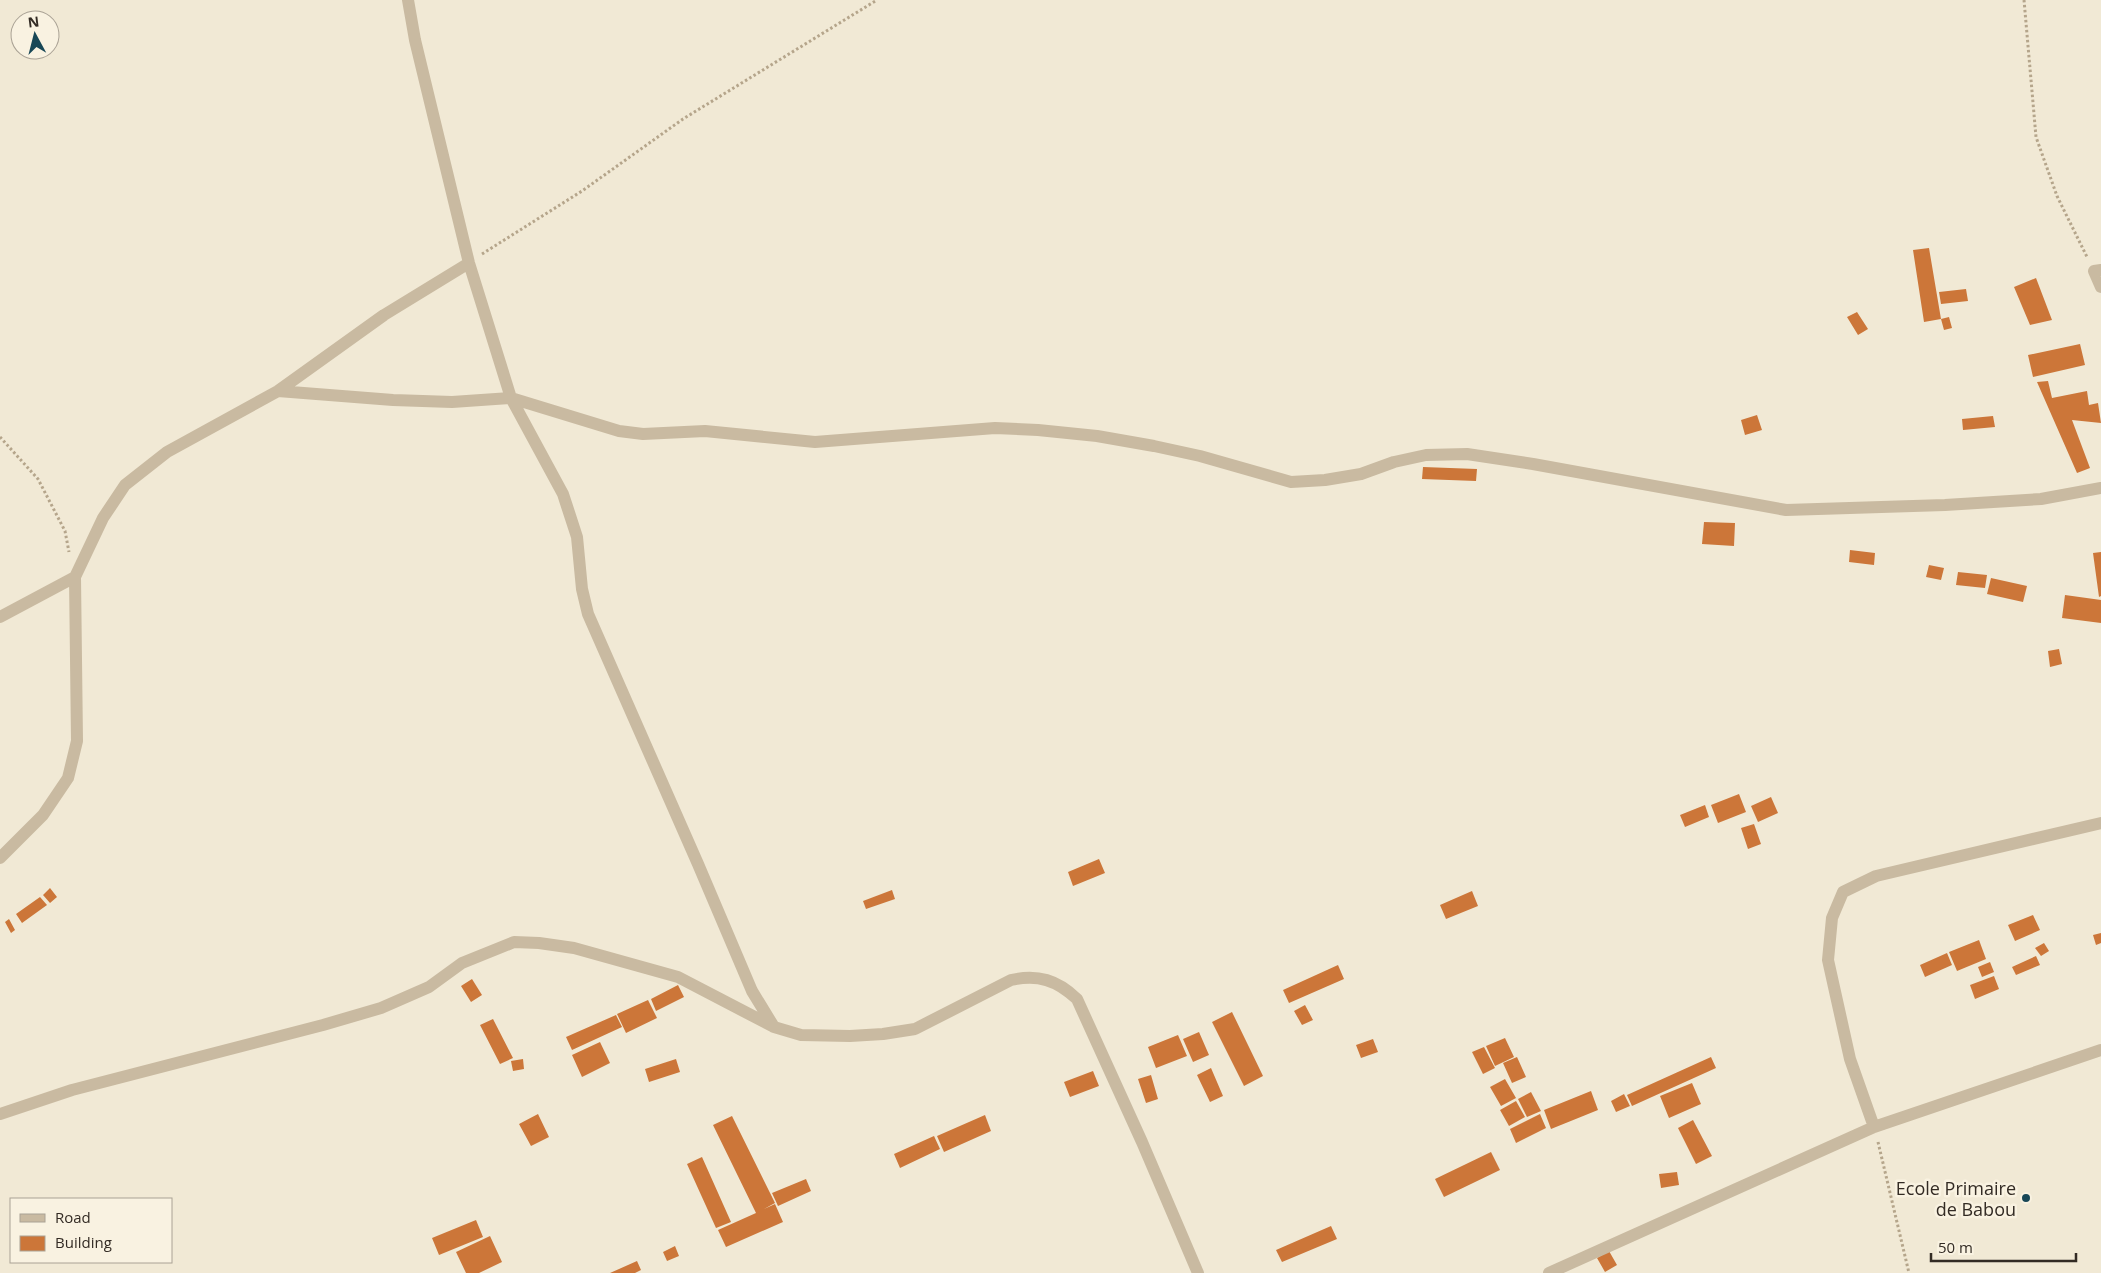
<svg xmlns="http://www.w3.org/2000/svg" width="2101" height="1273" viewBox="0 0 2101 1273" font-family="'Open Sans',sans-serif">
  <style>
    .building { fill: #cc7639 }
    .lines { fill: none; stroke-linecap: round; stroke-linejoin: round }
    .path { stroke: #b5a58b; stroke-width: 3; stroke-dasharray: 2.5 2.5; stroke-linecap: butt }
    .street { stroke: #c9baa1; stroke-width: 12 }
    .poi-dot { fill: #184756; stroke: #f9f2e1; stroke-width: 2 }
    .labels { text-anchor: middle; dominant-baseline: central; stroke-width: 5; stroke-linejoin: round; paint-order: stroke }
    .poi-label { font-size: 18px; fill: #332b24; stroke: #f9f2e1; text-anchor: end }
  </style>
  <rect width="100%" height="100%" fill="#f1e9d5"/>
  <!-- building -->
  <path class="building" d="M1929,248L1941,319L1924,322L1913,250Z
    M2036,278L2052,320L2030,325L2014,287Z
    M1966,289L1968,301L1941,304L1939,292Z
    M1857,312L1868,329L1858,335L1847,317Z
    M1949,317L1952,328L1944,330L1941,319Z
    M2080,344L2085,365L2033,377L2028,355Z
    M2048,381L2052,398L2087,391L2089,405L2098,403L2101,423L2072,420L2090,468L2077,473L2037,382Z
    M1757,415L1762,430L1745,435L1741,420Z
    M1993,416L1995,427L1963,430L1962,419Z
    M1423,467L1477,469L1476,481L1422,479Z
    M1704,522L1735,523L1734,546L1702,544Z
    M1850,550L1875,553L1874,565L1849,562Z
    M2101,552V596L2099,597L2093,553Z
    M1929,565L1944,568L1941,580L1926,577Z
    M1958,572L1987,575L1985,588L1956,585Z
    M1991,578L2027,586L2023,602L1987,594Z
    M2065,595L2101,600V623L2062,618Z
    M2059,649L2062,664L2050,667L2048,651Z
    M1739,794L1746,812L1718,823L1711,805Z
    M1771,797L1778,813L1758,822L1751,806Z
    M1705,805L1709,817L1685,827L1680,815Z
    M1754,824L1761,844L1748,849L1741,828Z
    M1099,859L1105,873L1073,886L1068,872Z
    M50,888L57,897L50,903L43,895Z
    M892,890L895,899L866,909L863,901Z
    M1472,891L1478,906L1446,919L1440,905Z
    M40,897L47,905L22,923L16,914Z
    M2033,915L2040,930L2015,941L2008,925Z
    M9,919L15,930L11,933L5,922Z
    M2101,933V943L2096,945L2093,935Z
    M1979,940L1986,959L1957,971L1949,952Z
    M2044,943L2049,951L2041,956L2035,948Z
    M1947,953L1952,965L1925,977L1920,965Z
    M2036,956L2040,965L2016,975L2012,967Z
    M1990,962L1994,972L1982,977L1978,967Z
    M1338,965L1344,979L1289,1003L1283,990Z
    M1994,976L1999,989L1975,999L1970,985Z
    M472,979L482,995L471,1002L461,986Z
    M678,985L684,997L656,1011L651,999Z
    M648,1000L657,1018L626,1033L617,1014Z
    M1305,1005L1313,1020L1302,1025L1294,1011Z
    M1232,1012L1263,1076L1244,1086L1212,1022Z
    M616,1015L622,1027L572,1050L566,1037Z
    M493,1019L513,1058L500,1064L480,1025Z
    M1199,1032L1209,1055L1193,1062L1183,1039Z
    M1178,1035L1187,1056L1156,1068L1148,1047Z
    M1505,1038L1514,1057L1495,1066L1486,1046Z
    M1373,1039L1378,1052L1361,1058L1356,1045Z
    M600,1042L610,1063L582,1077L572,1055Z
    M1484,1047L1495,1068L1483,1074L1472,1052Z
    M1517,1057L1526,1077L1512,1083L1503,1063Z
    M1711,1057L1716,1068L1632,1106L1627,1095Z
    M523,1059L524,1069L513,1071L511,1061Z
    M676,1059L680,1072L649,1082L645,1069Z
    M1211,1068L1223,1096L1210,1102L1197,1075Z
    M1093,1071L1099,1086L1070,1097L1064,1082Z
    M1151,1075L1158,1099L1146,1103L1138,1079Z
    M1505,1079L1516,1098L1501,1106L1490,1087Z
    M1692,1083L1701,1104L1669,1118L1660,1096Z
    M1591,1091L1598,1110L1551,1129L1544,1110Z
    M1531,1092L1541,1111L1527,1117L1518,1099Z
    M1624,1094L1630,1106L1616,1112L1611,1101Z
    M1516,1101L1525,1117L1509,1126L1500,1110Z
    M538,1114L549,1137L531,1146L519,1124Z
    M1540,1114L1546,1128L1516,1143L1510,1129Z
    M985,1115L991,1131L944,1152L937,1136Z
    M732,1116L775,1203L764,1209L775,1204L783,1222L726,1247L718,1230L756,1213L713,1125Z
    M1693,1120L1712,1156L1696,1164L1678,1128Z
    M934,1136L940,1149L900,1168L894,1154Z
    M1491,1152L1500,1170L1444,1197L1435,1179Z
    M702,1157L731,1222L716,1228L687,1164Z
    M1677,1172L1679,1185L1661,1188L1659,1174Z
    M806,1179L811,1191L778,1206L772,1193Z
    M476,1220L483,1237L439,1255L432,1238Z
    M1331,1226L1337,1239L1282,1262L1276,1250Z
    M490,1236L502,1262L479,1273H466L456,1252Z
    M675,1246L679,1256L667,1261L663,1252Z
    M1609,1251L1617,1265L1605,1272L1597,1258Z
    M637,1261L641,1270L635,1273H610Z"/>
  <g class="lines">
    <!-- path -->
    <path class="path" d="M2024,0L2036,137L2057,196L2087,257
      M482,254L582,191L683,119L877,0
      M0,437L38,479L65,531L69,552
      M1878,1142L1909,1273"/>
    <!-- street -->
    <path class="street" d="M408,0L415,40L469,263L511,398L563,494L577,537L582,589L588,614L698,864L752,991L774,1027L801,1035L850,1036L883,1034L915,1029L1011,980C1038,974 1057,980 1077,999L1142,1142L1198,1273
      M2101,270L2094,271L2101,287
      M278,391L393,400L452,402L511,398L619,431L643,434L705,431L815,442L995,428L1038,430L1097,436L1154,446L1200,456L1291,482L1325,480L1361,474L1394,462L1426,455L1467,454L1533,464L1786,510L1945,505L2041,499L2101,488
      M0,617L75,577
      M0,858L43,815L68,778L77,741L75,577L103,518L125,485L167,452L278,391L384,315L469,263
      M0,1114L72,1090L323,1025L381,1008L429,987L462,963L514,942L539,943L574,948L678,977L774,1027
      M1874,1127L1850,1059L1828,960L1832,918L1843,892L1876,876L2101,823
      M1549,1273L1874,1127L2101,1050"/>
  </g>
  <!-- markers -->
  <circle class="poi-dot" cx="2026" cy="1198" r="5"/>
  <g class="labels">
    <!-- poi labels -->
    <g class="poi-label">
      <text x="2016" y="1188">Ecole Primaire<tspan x="2016" dy="21">de Babou</tspan></text>
    </g>
  </g>
  <!-- legend -->
  <rect x="10" y="1198" width="162" height="65" fill="#f9f2e1" stroke="#aaa295"/>
  <rect x="20" y="1214" width="25" height="8" fill="#c9baa1" stroke="#aaa295"/>
  <text x="55" y="1223" font-size="15" fill="#332b24">Road</text>
  <rect x="20" y="1236" width="25" height="15" fill="#cc7639" stroke="#aaa295"/>
  <text x="55" y="1248" font-size="15" fill="#332b24">Building</text>
  <!-- north arrow -->
  <g transform="translate(35 35) rotate(353)"><circle r="24" fill="#f9f2e1" stroke="#aaa295"/>
  <path d="M0-4L9 19L0 12L-9 19Z" fill="#184756"/>
  <text y="-8" font-size="14" font-weight="bold" text-anchor="middle" fill="#332b24">N</text>
  </g>
  <!-- scale -->
  <path d="M1931 1253v8h145v-8" fill="none" stroke="#332b24" stroke-width="2.5"/>
  <text x="1938" y="1253" font-size="15" fill="#332b24" stroke="#f9f2e1" stroke-width="4" paint-order="stroke">50 m</text>
</svg>
